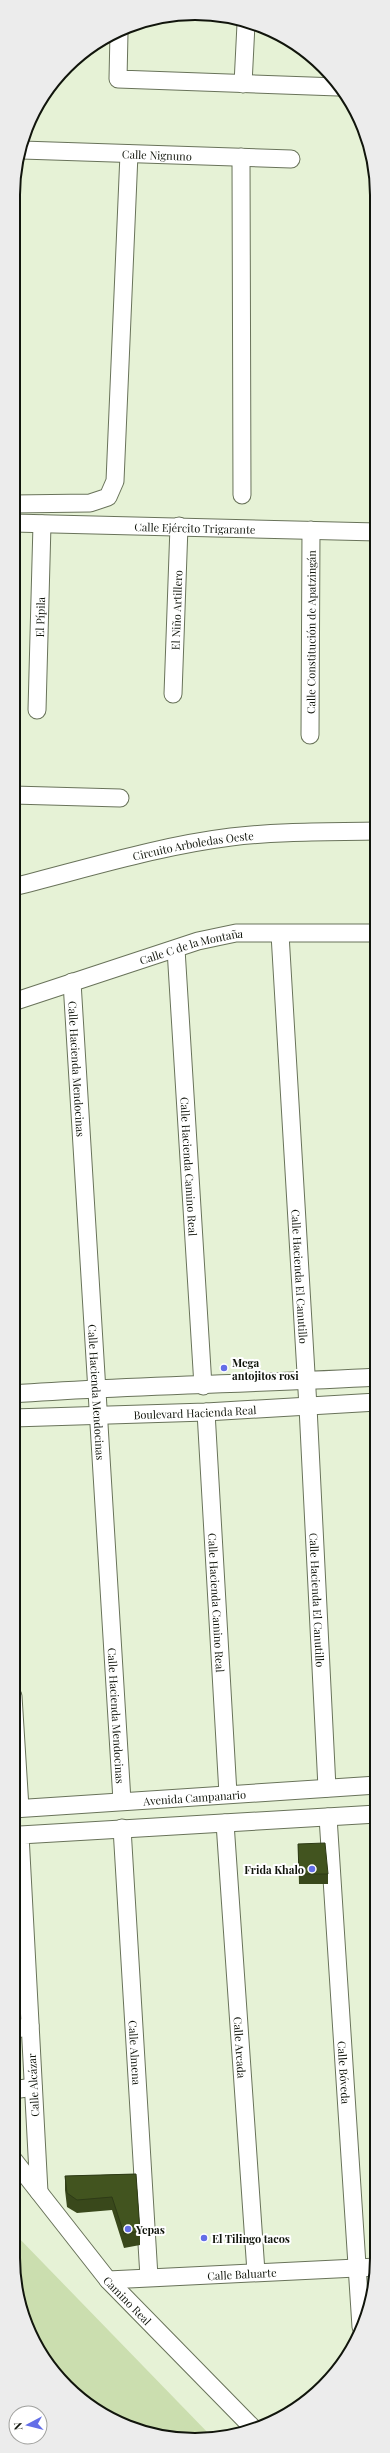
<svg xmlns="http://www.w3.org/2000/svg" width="390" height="2453" viewBox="0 0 390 2453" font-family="'Playfair Display',serif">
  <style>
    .green { fill: #cbdeaf }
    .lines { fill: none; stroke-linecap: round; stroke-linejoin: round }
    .minor-casing { stroke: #69735a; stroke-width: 19 }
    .minor { stroke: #fff; stroke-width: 17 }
    .wall { fill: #39481b }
    .building { fill: #42541f; stroke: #2e3b16 }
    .poi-dot { fill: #636ee7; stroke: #fff; stroke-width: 1.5 }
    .labels { text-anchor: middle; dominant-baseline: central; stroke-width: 4; stroke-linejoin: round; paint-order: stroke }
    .street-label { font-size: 11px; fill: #11150c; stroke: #fff }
    .poi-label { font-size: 11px; font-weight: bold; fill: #11150c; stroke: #fff; text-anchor: start }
    .rim { fill: none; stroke: #11150c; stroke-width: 2 }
  </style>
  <rect width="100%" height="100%" fill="#e6f2d6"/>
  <!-- green -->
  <path class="green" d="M13,2232L211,2436L183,2440L125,2426L66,2387L27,2327L13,2258Z"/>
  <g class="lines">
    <defs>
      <g id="minor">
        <path d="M119,33L118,79L338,87"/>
        <path d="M243,84L246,24"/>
        <path id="s1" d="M22,150L291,159"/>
        <path d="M241,157L242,495"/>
        <path d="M13,504L90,503L108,497L115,481L129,154"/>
        <path id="s2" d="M13,523L377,532"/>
        <path id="s3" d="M173,694L179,526"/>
        <path id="s4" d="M37,710L42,524"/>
        <path id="s5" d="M310,735L311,530"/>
        <path d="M13,795L120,798"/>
        <path id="s6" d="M13,887C85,869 158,846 231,837C280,831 328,832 377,831"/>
        <path id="s7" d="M280,934L308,1407L327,1788"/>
        <path id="s8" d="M176,949L203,1386"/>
        <path id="s9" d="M72,982L122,1801"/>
        <path id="s10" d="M13,1002L198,941L236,933H377"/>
        <path d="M13,1394C134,1385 255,1384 377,1377"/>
        <path id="s11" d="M206,1412L228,1794"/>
        <path id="s12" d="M13,1418L206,1412L377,1402"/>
        <path d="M13,1696L20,1808"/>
        <path id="s13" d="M13,1809L377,1785"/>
        <path id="s14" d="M328,1817L361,2327"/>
        <path id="s15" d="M225,1823L256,2272"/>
        <path id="s16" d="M122,1828L149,2277"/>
        <path d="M13,2030L30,2026"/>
        <path d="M13,2090L33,2087"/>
        <path id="s17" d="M13,2159L108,2280L255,2430"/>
        <path d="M39,2192L20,1835L377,1814"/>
        <path id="s18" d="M108,2280L377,2267"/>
      </g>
    </defs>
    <!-- minor casing -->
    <use href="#minor" class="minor-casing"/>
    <!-- minor -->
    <use href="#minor" class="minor"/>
  </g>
  <!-- wall -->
  <path class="wall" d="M298,1844L328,1874V1884H299Z
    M136,2174L140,2231V2245L124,2248L112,2210L77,2213L67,2207L65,2190V2176Z"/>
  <!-- building -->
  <path class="building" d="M325,1843L328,1874H299L298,1844Z
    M136,2174L140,2231L124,2234L112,2197L77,2200L67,2193L65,2176Z"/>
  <!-- markers -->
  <g class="poi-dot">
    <circle cx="224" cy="1368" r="4"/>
    <circle cx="312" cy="1869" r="4"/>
    <circle cx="128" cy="2229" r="4"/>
    <circle cx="204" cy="2238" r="4"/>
  </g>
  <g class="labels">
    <!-- street labels -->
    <g class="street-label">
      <text stroke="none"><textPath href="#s1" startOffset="135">Calle Nignuno</textPath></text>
      <text stroke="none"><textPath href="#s2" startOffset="182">Calle Ejército Trigarante</textPath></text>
      <text stroke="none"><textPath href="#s3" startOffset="84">El Niño Artillero</textPath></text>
      <text stroke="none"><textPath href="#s4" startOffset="93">El Pípila</textPath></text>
      <text stroke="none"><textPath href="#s5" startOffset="103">Calle Constitución de Apatzingán</textPath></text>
      <text stroke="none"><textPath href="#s6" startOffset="185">Circuito Arboledas Oeste</textPath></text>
      <text stroke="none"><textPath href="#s10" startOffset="187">Calle C de la Montaña</textPath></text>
      <text stroke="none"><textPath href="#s9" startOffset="87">Calle Hacienda Mendocinas</textPath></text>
      <text stroke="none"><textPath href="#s8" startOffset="218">Calle Hacienda Camino Real</textPath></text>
      <text stroke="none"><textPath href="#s7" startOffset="343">Calle Hacienda El Canutillo</textPath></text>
      <text stroke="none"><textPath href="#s9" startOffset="411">Calle Hacienda Mendocinas</textPath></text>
      <text stroke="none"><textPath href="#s12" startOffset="182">Boulevard Hacienda Real</textPath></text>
      <text stroke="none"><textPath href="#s7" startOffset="667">Calle Hacienda El Canutillo</textPath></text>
      <text stroke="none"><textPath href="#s11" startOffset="191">Calle Hacienda Camino Real</textPath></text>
      <text stroke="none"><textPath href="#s9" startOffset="735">Calle Hacienda Mendocinas</textPath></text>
      <text stroke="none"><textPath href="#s13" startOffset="182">Avenida Campanario</textPath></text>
      <text stroke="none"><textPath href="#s15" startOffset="225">Calle Arcada</textPath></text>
      <text stroke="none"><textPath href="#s16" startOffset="225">Calle Almena</textPath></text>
      <text stroke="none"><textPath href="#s14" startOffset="256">Calle Bóveda</textPath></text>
      <text transform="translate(33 2085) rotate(-93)">Calle Alcázar</text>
      <text stroke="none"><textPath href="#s18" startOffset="134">Calle Baluarte</textPath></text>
      <text stroke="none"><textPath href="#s17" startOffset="182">Camino Real</textPath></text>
    </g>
    <!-- poi labels -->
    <g class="poi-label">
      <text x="232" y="1362">Mega<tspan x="232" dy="13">antojitos rosi</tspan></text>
      <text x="304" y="1869" text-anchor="end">Frida Khalo</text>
      <text x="136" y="2229">Yepas</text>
      <text x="212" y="2238">El Tilingo tacos</text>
    </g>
  </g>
  <!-- crop -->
  <path d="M0 0H390V2453H0ZM195 20H195A175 175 0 0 1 370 195V2258A175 175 0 0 1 195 2433H195A175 175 0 0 1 20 2258V195A175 175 0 0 1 195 20Z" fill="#ececec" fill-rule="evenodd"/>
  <path class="rim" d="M195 20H195A175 175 0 0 1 370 195V2258A175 175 0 0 1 195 2433H195A175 175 0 0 1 20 2258V195A175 175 0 0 1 195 20Z"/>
  <!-- north arrow -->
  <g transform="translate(28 2425) rotate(263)"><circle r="19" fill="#ffffff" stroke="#a0a19e"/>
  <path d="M0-3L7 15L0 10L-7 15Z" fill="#636ee7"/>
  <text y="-6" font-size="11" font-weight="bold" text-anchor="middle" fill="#11150c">N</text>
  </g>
</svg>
